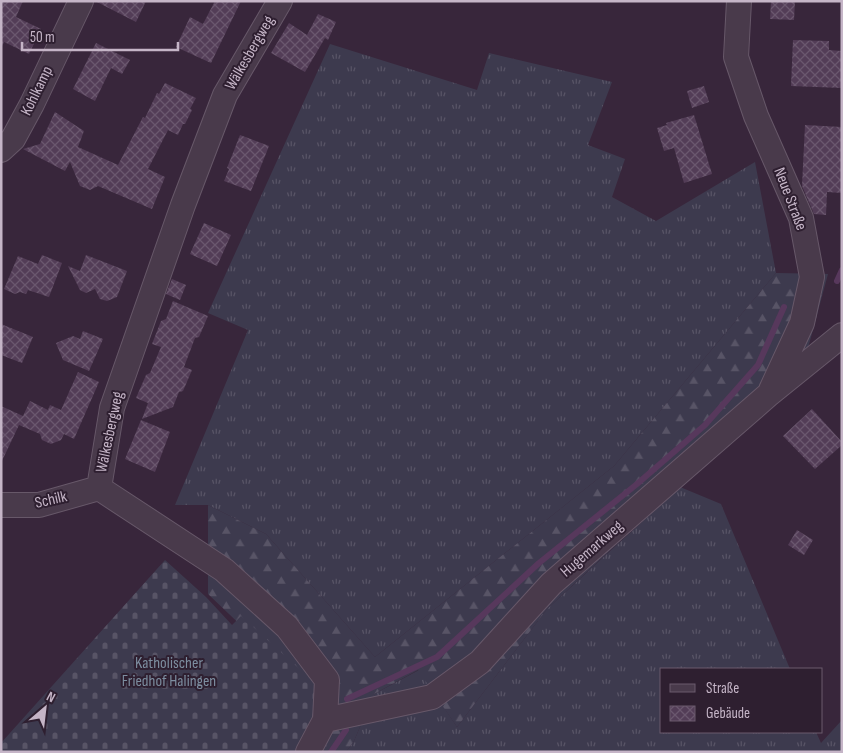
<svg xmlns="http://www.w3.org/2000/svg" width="843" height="753" viewBox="0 0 843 753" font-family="'Sofia Sans Condensed',sans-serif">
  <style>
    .grass { fill: url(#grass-tufts) }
    .forest { fill: url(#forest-firs) }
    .cemetery { fill: url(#cemetery-stones) }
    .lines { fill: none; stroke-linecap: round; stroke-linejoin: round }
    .stream { stroke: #57385c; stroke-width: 6 }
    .building { fill: url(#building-cross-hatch) }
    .minor-casing { stroke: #675869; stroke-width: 26 }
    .minor { stroke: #493a4b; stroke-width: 24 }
    .labels { text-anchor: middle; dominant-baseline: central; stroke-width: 4; stroke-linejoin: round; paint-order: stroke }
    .street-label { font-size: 16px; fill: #c5b5c7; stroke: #2e1f30 }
    .park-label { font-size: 16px; fill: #7d8ea0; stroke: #2e1f30 }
  </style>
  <defs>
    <pattern id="grass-tufts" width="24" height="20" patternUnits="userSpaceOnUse" patternTransform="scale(1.25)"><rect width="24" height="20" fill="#3d3a4e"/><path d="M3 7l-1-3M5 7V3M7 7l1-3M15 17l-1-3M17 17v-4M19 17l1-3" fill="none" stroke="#585466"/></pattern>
    <pattern id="forest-firs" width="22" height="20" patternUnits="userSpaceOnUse" patternTransform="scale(1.25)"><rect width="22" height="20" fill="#3d3a4e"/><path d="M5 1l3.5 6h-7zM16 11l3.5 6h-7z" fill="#585466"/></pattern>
    <pattern id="cemetery-stones" width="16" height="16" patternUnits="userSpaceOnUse" patternTransform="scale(1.25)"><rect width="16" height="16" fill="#3d3a4e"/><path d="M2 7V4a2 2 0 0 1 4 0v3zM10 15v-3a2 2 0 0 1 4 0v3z" fill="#585466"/></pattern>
    <pattern id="building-cross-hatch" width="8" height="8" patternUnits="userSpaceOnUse" patternTransform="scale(1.25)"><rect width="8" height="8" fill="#533d57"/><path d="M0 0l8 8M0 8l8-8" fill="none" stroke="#6a576e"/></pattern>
  </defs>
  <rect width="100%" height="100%" fill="#38263b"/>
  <!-- grass -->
  <path class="grass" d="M330,44L477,90L489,53L612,82L588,145L625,159L612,197L656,221L755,162L776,273L614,466L375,657L266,534L208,505H175L248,330L208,313Z
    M680,487L721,504L790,669H662V732H816L821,743L842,720V752H346L354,741L374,694L419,670L457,727L547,609Z"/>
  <!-- forest -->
  <path class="forest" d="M776,273L828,274L801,374L547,609L457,727L418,670L374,694L354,741L346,752H274L289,671L208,594V505L266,534L375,657L614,466Z"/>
  <!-- cemetery -->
  <path class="cemetery" d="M165,560L206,597L232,625L241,616L316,684L315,715L297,752H1V743Z"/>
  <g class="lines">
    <!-- stream -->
    <path class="stream" d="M837,281L842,270
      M347,699L437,657L539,563L637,484L705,425L758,365L784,307
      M331,752L346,730"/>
  </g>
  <!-- building -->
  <path class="building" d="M1,1H23L16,17L41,29L29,54L4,42L1,48Z
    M95,1H146L136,22Z
    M215,1H241L211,63L176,47L190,17L203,24Z
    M771,1H795L794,20L770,19Z
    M318,14L336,22L328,40L325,38L305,72L271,53L289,23L307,35Z
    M793,40L829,41V50L842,51V88L791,86Z
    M96,43L130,60L122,74L111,68L95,101L73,89Z
    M165,83L196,98L190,109L192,110L185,124H183L178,135L168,130L148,169L165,177L152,209L98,186L90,190L80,186L70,162L65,171L23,149L40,144L55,112L84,131L78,147L118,165L143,117L145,118L157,93L159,94Z
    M704,86L709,102L692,108L687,91Z
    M694,115L712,174L684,183L674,148L664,151L657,128L667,125L666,123Z
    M805,125L842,127V193L827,192L826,215L814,214L802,186Z
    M240,135L269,146L251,191L224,181L229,169L227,168Z
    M204,223L231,235L217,266L190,254Z
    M42,255L62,263L49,297L28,290L26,294L20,292L15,294L4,289L18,256L38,264Z
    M86,255L127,271L117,297L107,301L100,299L95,289L86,293L80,290L68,266L80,271Z
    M172,279L186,285L180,300L166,294Z
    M173,301L208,316L199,337L195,338L184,367L192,370L183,391L179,392L173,407L142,419L148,403L136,398L146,375L150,373L161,347L152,344L161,321L166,319Z
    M1,324L33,337L22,363L1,355Z
    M83,331L103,339L89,371L63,360L56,343L73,336L80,339Z
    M78,372L99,382L74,439L64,434L61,440L51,444L42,440L40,434L19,425L1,463V406L23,416L30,401L48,410L50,405L61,410Z
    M812,409L842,442V445L815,469L783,436Z
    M141,420L170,432L155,472L125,459Z
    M797,530L813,540L804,555L788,545Z"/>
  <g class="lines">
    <defs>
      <path id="minor" d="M739,1L736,57L756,116L801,218L812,277L802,323L771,390
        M1,150L13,139L32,104L81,1
        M99,488L112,408L183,205L225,95L280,1
        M99,488L224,570L287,627L327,680L325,720L308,752
        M1,505H39L99,488
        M325,720L432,697L480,662L551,584L768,395L842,335"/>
    </defs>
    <!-- minor casing -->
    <use href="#minor" class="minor-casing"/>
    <!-- minor -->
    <use href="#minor" class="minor"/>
  </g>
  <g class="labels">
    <!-- street labels -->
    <g class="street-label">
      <text transform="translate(250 53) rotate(-60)">Wälkesbergweg</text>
      <text transform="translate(37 91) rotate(-64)">Kohlkamp</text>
      <text transform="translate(790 199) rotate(69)">Neue Straße</text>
      <text transform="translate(110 432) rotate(-78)">Wälkesbergweg</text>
      <text transform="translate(51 500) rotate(-13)">Schilk</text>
      <text transform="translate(592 549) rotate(-41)">Hugemarkweg</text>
    </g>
    <!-- park labels -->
    <g class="park-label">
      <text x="169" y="663">Katholischer<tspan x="169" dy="18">Friedhof Halingen</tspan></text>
    </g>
  </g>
  <!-- border -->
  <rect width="843" height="753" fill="none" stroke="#c5b5c7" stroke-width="5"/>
  <!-- legend -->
  <rect x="660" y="668" width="162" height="65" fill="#2e1f30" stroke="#6a5b6c"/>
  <rect x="670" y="684" width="25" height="8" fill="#493a4b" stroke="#6a5b6c"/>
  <text x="706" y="693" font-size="15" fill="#c5b5c7">Straße</text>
  <rect x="670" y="706" width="25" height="15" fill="url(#building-cross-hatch)" stroke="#6a5b6c"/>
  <text x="706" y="718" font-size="15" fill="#c5b5c7">Gebäude</text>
  <!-- north arrow -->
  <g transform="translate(45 708) rotate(28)" stroke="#2e1f30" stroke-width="4" paint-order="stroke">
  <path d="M0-4L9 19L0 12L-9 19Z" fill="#c5b5c7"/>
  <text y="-8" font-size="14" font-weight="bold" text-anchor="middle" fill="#c5b5c7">N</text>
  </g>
  <!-- scale -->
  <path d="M22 42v8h156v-8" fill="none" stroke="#c5b5c7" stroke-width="2.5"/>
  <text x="30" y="42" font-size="15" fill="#c5b5c7" stroke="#2e1f30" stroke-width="4" paint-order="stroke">50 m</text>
</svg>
